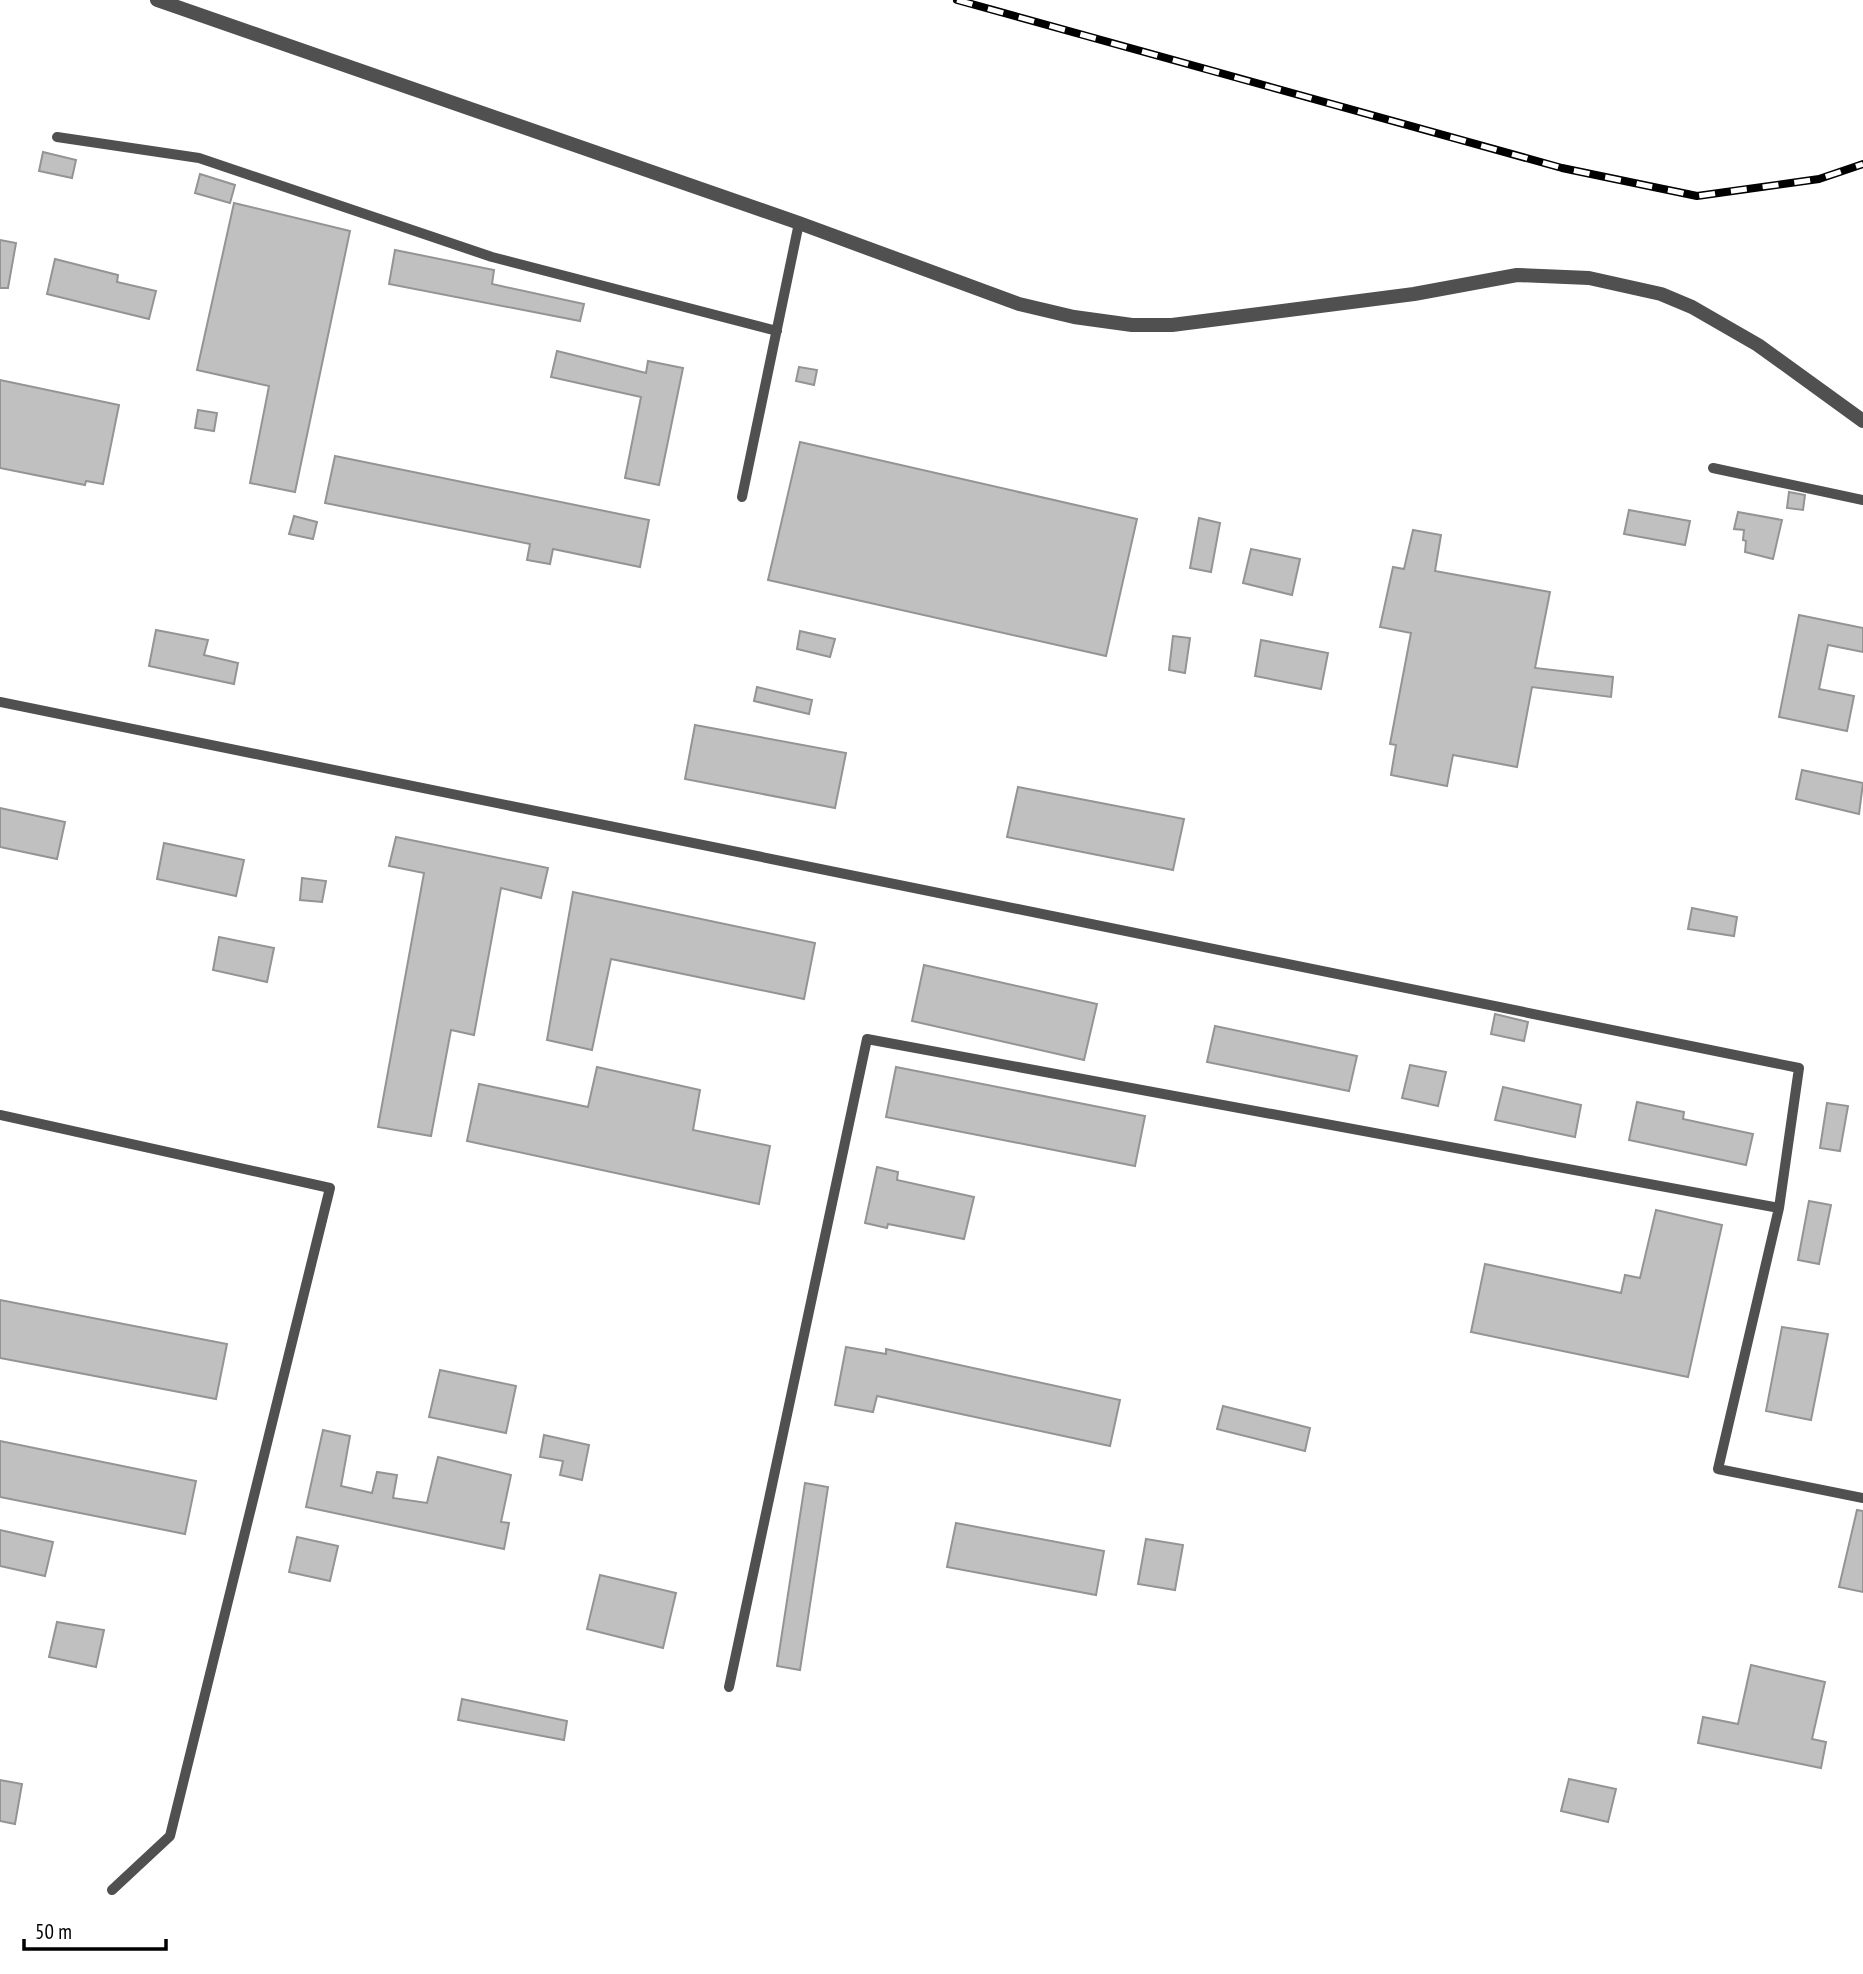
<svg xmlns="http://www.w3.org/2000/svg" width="1863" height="1974" viewBox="0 0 1863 1974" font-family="'PT Sans Narrow',sans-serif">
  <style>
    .building { fill: #c0c0c0; stroke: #949494; stroke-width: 2 }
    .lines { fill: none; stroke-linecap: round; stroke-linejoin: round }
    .service { stroke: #505050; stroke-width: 10 }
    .tertiary { stroke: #505050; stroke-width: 14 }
    .rail-casing { stroke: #000; stroke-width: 8 }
    .rail { stroke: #fff; stroke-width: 5; stroke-dasharray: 16; stroke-linecap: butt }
  </style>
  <rect width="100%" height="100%" fill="#fff"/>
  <!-- building -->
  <path class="building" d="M43,152L76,160L72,178L39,171Z
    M200,174L235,185L230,203L195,193Z
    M234,203L350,231L295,492L250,483L269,386L197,370Z
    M0,240L16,243L8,288H0Z
    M395,250L494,270L492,284L584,304L580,321L389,284Z
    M55,259L118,275L117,282L156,291L149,319L47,294Z
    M557,351L646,373L648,361L683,368L659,485L625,478L641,397L551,377Z
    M799,367L817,370L814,385L796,381Z
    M0,380L119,405L103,484L86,481L85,485L0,468Z
    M198,410L217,413L214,431L195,428Z
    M800,442L1137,519L1106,656L768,580Z
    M335,456L649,520L640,567L553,549L550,564L527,560L530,544L325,503Z
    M1789,492L1805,495L1803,510L1787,508Z
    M1629,510L1690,521L1685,545L1624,534Z
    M1738,512L1782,520L1773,559L1745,552L1746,541L1743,540L1744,530L1734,529Z
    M294,516L317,522L313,539L289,534Z
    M1199,518L1220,523L1211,572L1190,568Z
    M1413,530L1441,535L1435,571L1550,592L1535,668L1613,677L1611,697L1532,687L1517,767L1453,755L1447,786L1391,775L1396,745L1390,744L1411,633L1380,627L1393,567L1404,569Z
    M1251,549L1300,559L1292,595L1243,583Z
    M1799,615L1863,628V652L1828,645L1819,689L1854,696L1847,731L1779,717Z
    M156,630L208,640L204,655L238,663L234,684L149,666Z
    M800,631L835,639L830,657L797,649Z
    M1173,636L1190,638L1185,673L1169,670Z
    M1261,640L1328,653L1321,689L1255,676Z
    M757,687L812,700L809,714L754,701Z
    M695,725L846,753L835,808L685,779Z
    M1802,770L1863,783L1859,814L1796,799Z
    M1018,787L1184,819L1173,870L1007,837Z
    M0,808L65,822L57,859L0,847Z
    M396,837L548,868L541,898L501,888L474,1035L451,1030L431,1136L378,1127L424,873L389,866Z
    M164,843L244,860L236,896L157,879Z
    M302,878L326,881L322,902L300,900Z
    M573,892L815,943L804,999L611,959L592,1050L547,1040Z
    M1692,908L1737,917L1734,936L1688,929Z
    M219,937L274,948L267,982L213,970Z
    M924,965L1097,1004L1084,1060L912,1021Z
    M1495,1014L1528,1022L1524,1041L1491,1034Z
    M1215,1026L1357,1056L1349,1091L1207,1062Z
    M1410,1065L1446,1072L1438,1106L1402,1098Z
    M597,1067L700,1090L693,1130L770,1146L759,1204L467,1141L479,1084L588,1107Z
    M896,1067L1145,1116L1135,1166L886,1117Z
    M1503,1087L1581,1105L1575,1137L1495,1120Z
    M1637,1102L1684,1112L1683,1119L1753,1134L1746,1165L1629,1140Z
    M1827,1103L1848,1106L1840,1151L1820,1148Z
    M877,1167L898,1172L897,1180L974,1197L964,1239L888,1224L887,1228L865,1223Z
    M1809,1201L1831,1205L1819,1264L1798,1260Z
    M1656,1210L1722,1225L1688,1377L1471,1332L1485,1264L1621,1293L1625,1275L1640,1278Z
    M0,1300L227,1344L216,1399L0,1358Z
    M1782,1327L1828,1334L1811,1420L1766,1411Z
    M846,1347L886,1354V1349L1120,1400L1110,1446L877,1396L873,1412L835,1405Z
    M440,1370L516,1386L506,1433L429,1417Z
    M1223,1406L1310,1428L1305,1451L1217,1429Z
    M323,1430L350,1436L341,1486L372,1493L377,1472L397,1475L393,1498L427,1503L438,1457L511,1475L501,1522L509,1523L504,1549L306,1507Z
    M544,1435L589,1445L582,1480L560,1475L563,1461L540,1457Z
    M0,1441L196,1481L185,1534L0,1497Z
    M805,1483L828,1487L800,1670L777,1666Z
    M1857,1510L1863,1511V1592L1839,1587Z
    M956,1523L1104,1551L1096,1595L947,1567Z
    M0,1530L53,1542L45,1576L0,1566Z
    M297,1537L338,1546L330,1581L289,1572Z
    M1146,1539L1183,1545L1175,1590L1138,1584Z
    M600,1575L676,1593L663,1648L587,1629Z
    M57,1622L104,1630L96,1667L49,1657Z
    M1751,1665L1825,1682L1812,1739L1826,1742L1821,1768L1698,1743L1703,1717L1738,1724Z
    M462,1699L567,1721L564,1740L458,1720Z
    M1569,1779L1616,1789L1608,1822L1561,1811Z
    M0,1780L22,1784L15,1824L0,1821Z"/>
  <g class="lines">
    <!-- service -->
    <path class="service" d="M57,137L199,158L492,257L777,331
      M1713,468L1863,500
      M742,497L799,223
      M0,702L1799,1068L1779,1208
      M0,1115L330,1188L170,1836L112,1890
      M729,1687L867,1039L1779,1208L1718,1469L1863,1498"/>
    <!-- tertiary -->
    <path class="tertiary" d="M157,0L799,223L1019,304L1074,317L1132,325H1172L1414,294L1517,275L1589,278L1661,294L1692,307L1758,345L1863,421"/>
    <defs>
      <path id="rail" d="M957,0L1562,168L1697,196L1819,179L1863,164"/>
    </defs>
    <!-- rail casing -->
    <use href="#rail" class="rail-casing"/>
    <!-- rail -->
    <use href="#rail" class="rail"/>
  </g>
  <!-- scale -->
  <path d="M24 1939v10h142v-10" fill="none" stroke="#000000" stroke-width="3.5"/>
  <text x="35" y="1939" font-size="21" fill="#000000" stroke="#ffffff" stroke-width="5" paint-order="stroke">50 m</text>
</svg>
